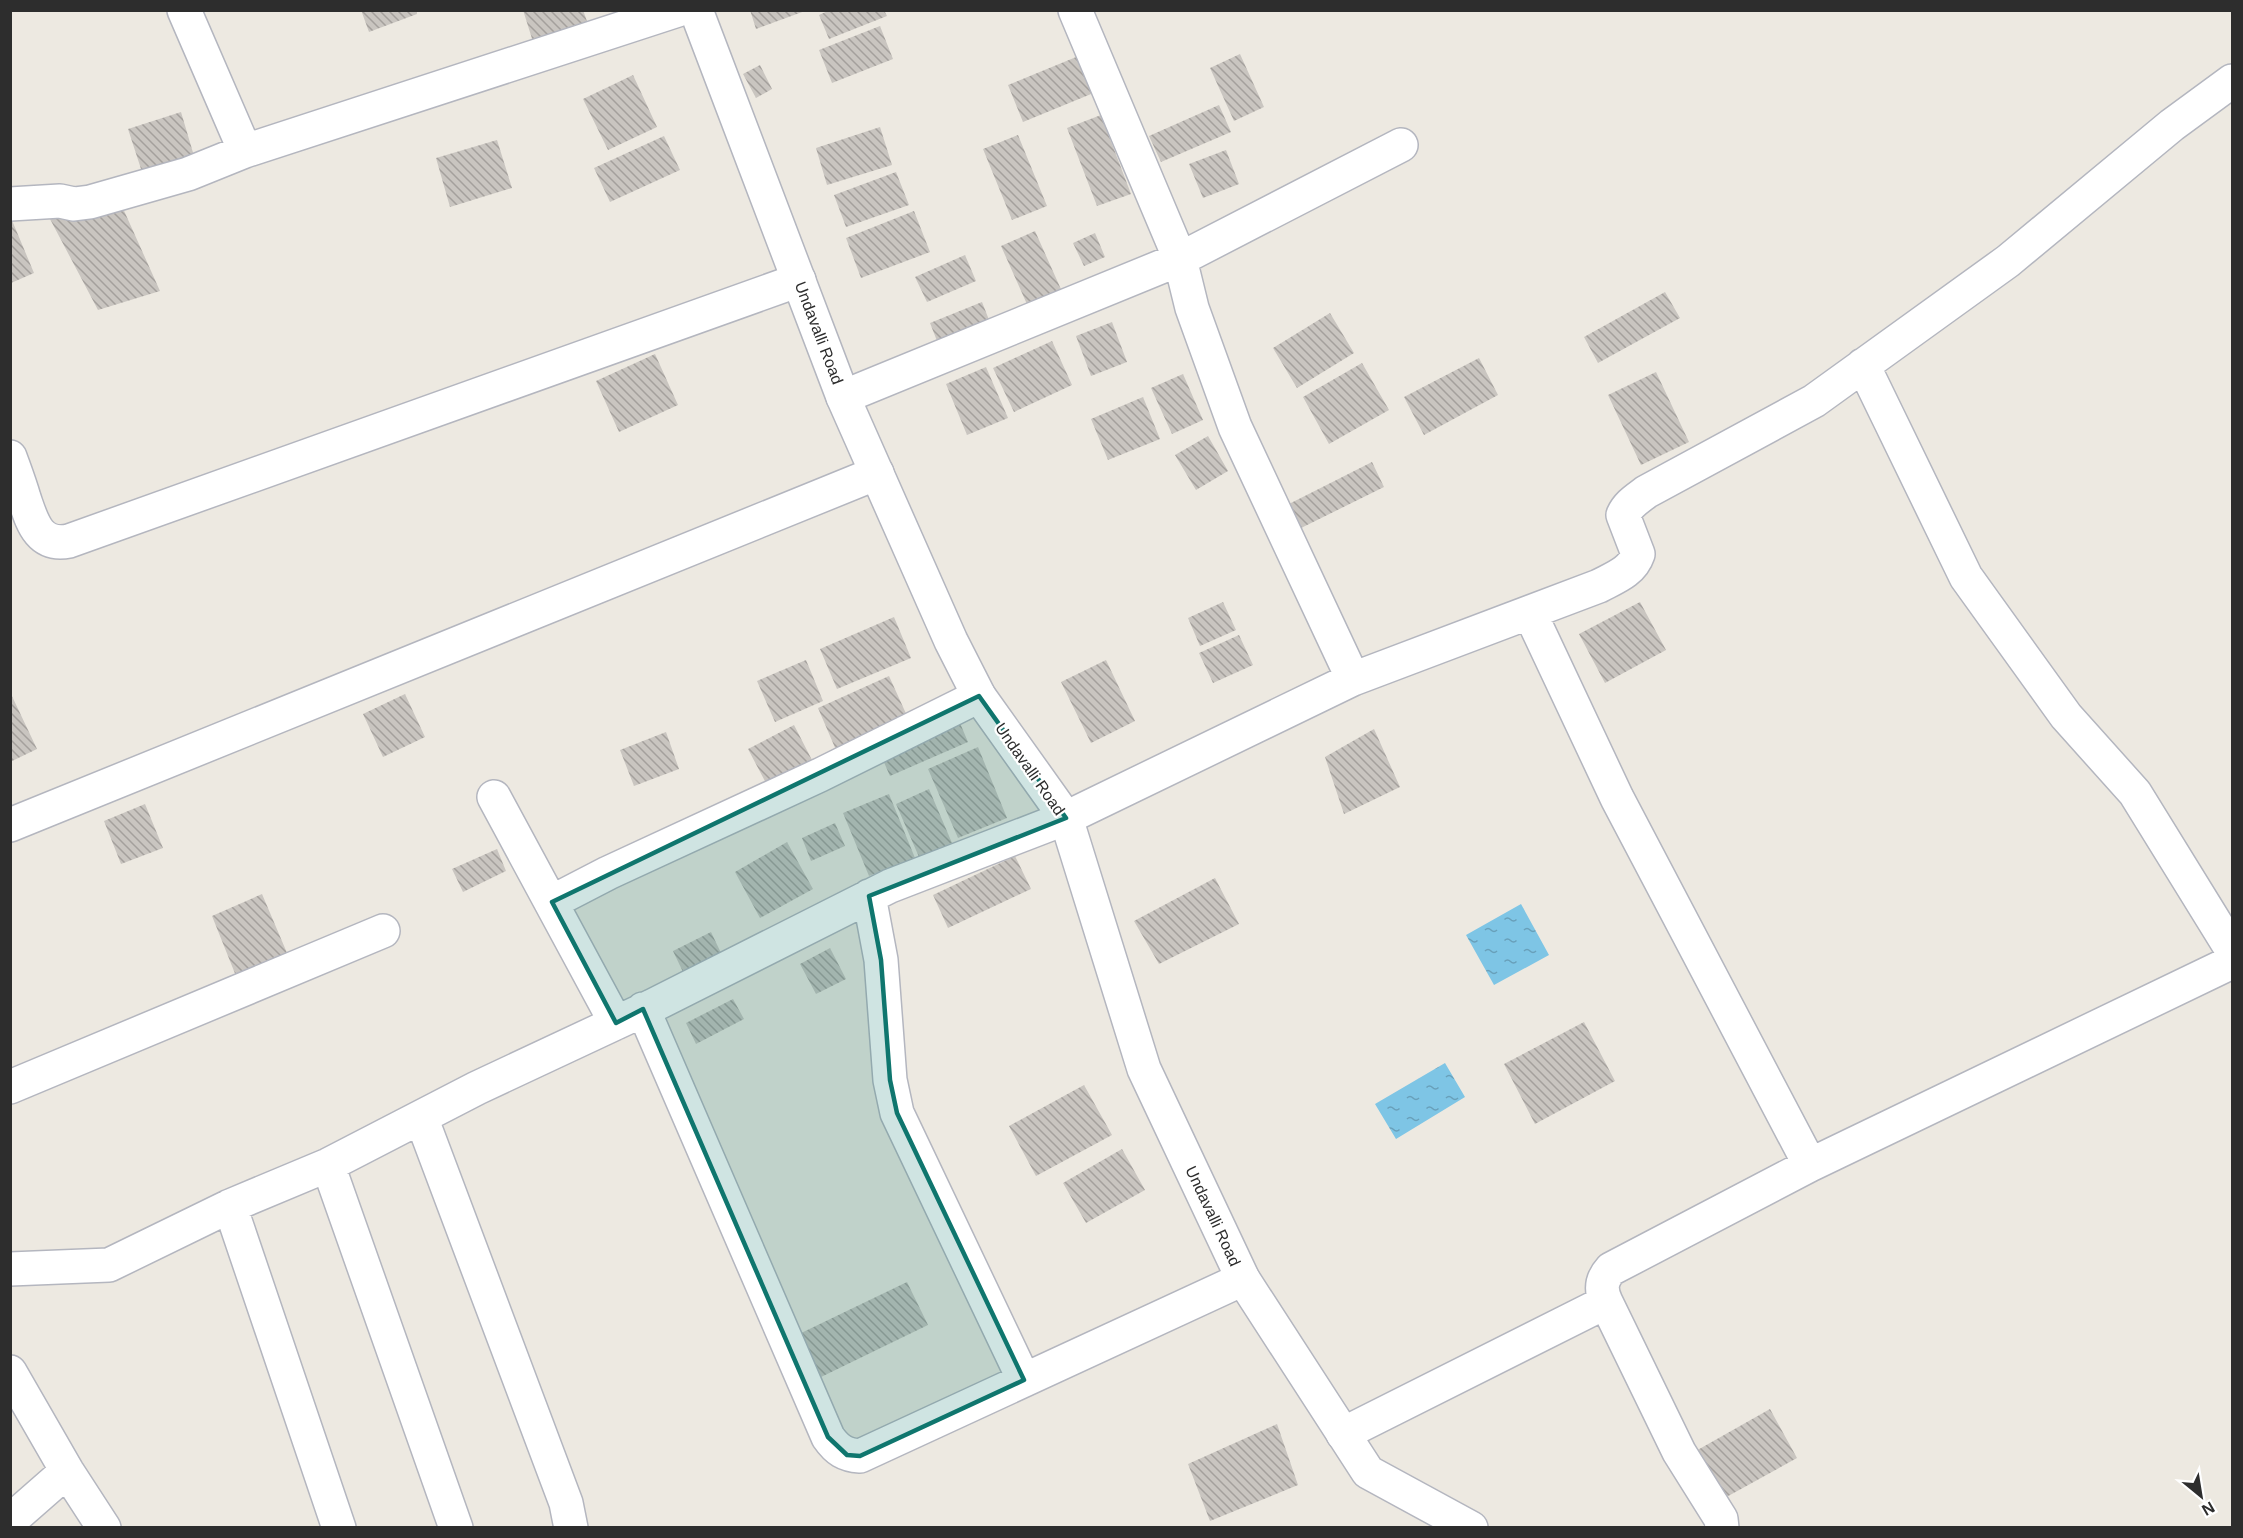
<svg xmlns="http://www.w3.org/2000/svg" width="2243" height="1538" viewBox="0 0 2243 1538" font-family="Helvetica,sans-serif">
  <style>
    .water { fill: url(#water-ripples) }
    .building { fill: url(#building-back-hatch) }
    .lines { fill: none; stroke-linecap: round; stroke-linejoin: round }
    .street-casing { stroke: #b4b6bf; stroke-width: 36 }
    .secondary-casing { stroke: #b4b6bf; stroke-width: 36 }
    .street { stroke: #fff; stroke-width: 33 }
    .secondary { stroke: #fff; stroke-width: 33 }
    .marked { fill: #0f766e; fill-opacity: 0.2; stroke: #0f766e; stroke-width: 4.5; stroke-linejoin: round }
    .labels { text-anchor: middle; dominant-baseline: central; stroke-width: 4.5; stroke-linejoin: round; paint-order: stroke }
    .street-label { font-size: 16px; fill: #2d2d2d; stroke: #fff }
  </style>
  <defs>
    <pattern id="water-ripples" width="26" height="14" patternUnits="userSpaceOnUse" patternTransform="scale(1.5)"><rect width="26" height="14" fill="#7ec5e5"/><path d="M2 4q2-2 4 0t4 0M15 11q2-2 4 0t4 0" fill="none" stroke="#68a0ba"/></pattern>
    <pattern id="building-back-hatch" width="6" height="6" patternUnits="userSpaceOnUse" patternTransform="scale(1.5)"><rect width="6" height="6" fill="#c9c5c0"/><path d="M-1 5l2 2M0 0l6 6M5-1l2 2" fill="none" stroke="#a4a09c"/></pattern>
  </defs>
  <rect width="100%" height="100%" fill="#ede9e1"/>
  <!-- water -->
  <path class="water" d="M1521,904L1549,955L1494,985L1466,935Z
    M1445,1063L1465,1097L1396,1139L1375,1104Z"/>
  <!-- building -->
  <path class="building" d="M361,10H416L417,14L369,32Z
    M523,10H583L589,27L534,45Z
    M750,10H805V11L756,29Z
    M830,10H884L887,16L829,39L819,15Z
    M880,26L893,59L832,83L819,50Z
    M1240,54L1264,107L1234,121L1210,68Z
    M1081,55L1096,92L1023,122L1008,85Z
    M760,65L772,89L756,98L743,74Z
    M633,75L657,127L608,150L583,99Z
    M1219,105L1231,132L1161,162L1149,136Z
    M181,112L194,156L142,172L128,129Z
    M1101,115L1131,194L1097,206L1067,128Z
    M880,127L892,165L827,185L816,148Z
    M1018,135L1047,206L1012,220L983,149Z
    M664,136L680,170L610,202L594,168Z
    M497,140L512,188L450,207L436,158Z
    M1226,150L1239,184L1203,198L1189,164Z
    M896,172L909,205L846,227L834,195Z
    M117,195L160,291L98,310L50,219Z
    M914,211L930,252L861,278L846,238Z
    M11,218L34,273L11,283Z
    M1035,231L1064,296L1030,311L1001,246Z
    M1095,233L1105,257L1084,266L1073,243Z
    M965,255L976,281L927,302L915,277Z
    M1665,292L1680,318L1598,363L1584,337Z
    M982,302L991,325L939,346L930,323Z
    M1330,313L1354,353L1297,388L1273,348Z
    M1112,322L1127,362L1091,376L1076,336Z
    M1052,341L1072,385L1014,412L993,368Z
    M655,354L678,405L619,432L596,381Z
    M1479,358L1498,395L1424,435L1404,397Z
    M1362,363L1389,410L1329,444L1303,397Z
    M986,367L1008,418L967,435L946,384Z
    M1656,372L1689,442L1641,465L1608,395Z
    M1183,374L1203,420L1172,434L1151,388Z
    M1143,397L1160,439L1108,460L1091,419Z
    M1208,436L1228,471L1196,490L1175,455Z
    M1372,462L1384,487L1295,531L1283,507Z
    M1223,602L1236,630L1200,646L1188,618Z
    M1640,602L1666,650L1605,683L1579,634Z
    M894,617L911,658L837,689L820,649Z
    M1239,635L1253,665L1213,683L1199,653Z
    M806,660L823,701L775,722L757,681Z
    M1106,660L1135,721L1091,743L1061,682Z
    M889,676L908,718L836,750L818,708Z
    M10,692L37,749L10,762Z
    M405,694L425,737L383,757L363,714Z
    M957,716L968,742L890,776L879,751Z
    M794,725L813,762L767,785L748,749Z
    M1374,729L1400,787L1344,814L1325,757Z
    M666,732L679,769L634,786L620,750Z
    M978,747L1007,818L958,838L928,769Z
    M929,789L952,843L919,857L896,804Z
    M889,794L915,858L869,876L843,813Z
    M145,804L163,848L121,864L104,821Z
    M835,823L845,846L811,861L802,838Z
    M787,842L813,889L760,918L735,872Z
    M497,849L506,871L463,892L452,869Z
    M1015,856L1031,889L948,928L933,895Z
    M1215,878L1239,924L1159,964L1134,921Z
    M262,894L290,960L238,981L212,916Z
    M711,932L721,953L683,972L673,951Z
    M830,948L846,979L816,994L800,964Z
    M733,999L744,1019L696,1044L686,1023Z
    M1584,1022L1615,1081L1535,1124L1504,1064Z
    M1084,1085L1112,1135L1036,1176L1009,1126Z
    M1122,1149L1145,1190L1086,1223L1063,1183Z
    M907,1282L928,1325L819,1378L797,1335Z
    M1770,1409L1797,1458L1721,1500L1694,1452Z
    M1277,1424L1298,1485L1210,1521L1188,1464Z"/>
  <g class="lines">
    <defs>
      <path id="street" d="M184,10L245,151
        M1075,10L1180,259L1192,308L1235,427L1353,679
        M10,204L60,201L74,204L90,202L188,174L245,151L678,10
        M1863,365L1966,577L2066,716L2135,793L2232,950
        M843,397L1180,259L1401,145
        M10,457C15,471 20,484 24,498C32,521 38,547 69,541L799,280
        M1530,613L1617,798L1810,1165
        M494,797L616,1023
        M10,825L877,473
        M869,896L881,960L890,1080L897,1113L1024,1380
        M552,902L608,873L820,775L979,696
        M643,1009L828,1437C837,1450 845,1455 860,1456L1243,1279
        M10,1087L383,931
        M421,1117L566,1503L571,1528
        M328,1165L456,1528
        M230,1206L339,1528
        M10,1269L109,1265L230,1206L328,1165L477,1088L652,1006L890,886L1066,818L1353,679L1599,586C1614,578 1632,572 1638,554L1623,515C1628,504 1637,499 1646,492L1814,401L2008,261L2172,125L2232,81
        M10,1372L67,1471L104,1528
        M1343,1434L1606,1302
        M10,1521L67,1471
        M1722,1528L1721,1519L1679,1452L1606,1302C1600,1289 1601,1280 1611,1269L1810,1165L2232,962"/>
      <path id="secondary" d="M696,10L843,397L951,641L979,696L1066,818L1144,1069L1243,1279L1368,1472L1471,1528"/>
    </defs>
    <!-- street casing -->
    <use href="#street" class="street-casing"/>
    <!-- secondary casing -->
    <use href="#secondary" class="secondary-casing"/>
    <!-- street -->
    <use href="#street" class="street"/>
    <!-- secondary -->
    <use href="#secondary" class="secondary"/>
  </g>
  <!-- marked area -->
  <path class="marked" d="M979,696L1066,818L869,896L881,960L890,1080L897,1113L1024,1380L860,1456L847,1455L828,1437L643,1009L616,1023L552,902Z"/>
  <g class="labels">
    <!-- street labels -->
    <g class="street-label">
      <text transform="translate(819 333) rotate(69)">Undavalli Road</text>
      <text transform="translate(1030 769) rotate(55)">Undavalli Road</text>
      <text transform="translate(1213 1216) rotate(65)">Undavalli Road</text>
    </g>
  </g>
  <!-- border -->
  <rect width="2243" height="1538" fill="none" stroke="#2d2d2d" stroke-width="24"/>
  <!-- north arrow -->
  <g transform="translate(2201 1496) rotate(150)" stroke="#ffffff" stroke-width="4.5" paint-order="stroke">
  <path d="M0-4.5L10 22L0 15L-10 22Z" fill="#2d2d2d"/>
  <text y="-9" font-size="16" font-weight="bold" text-anchor="middle" fill="#2d2d2d">N</text>
  </g>
</svg>
